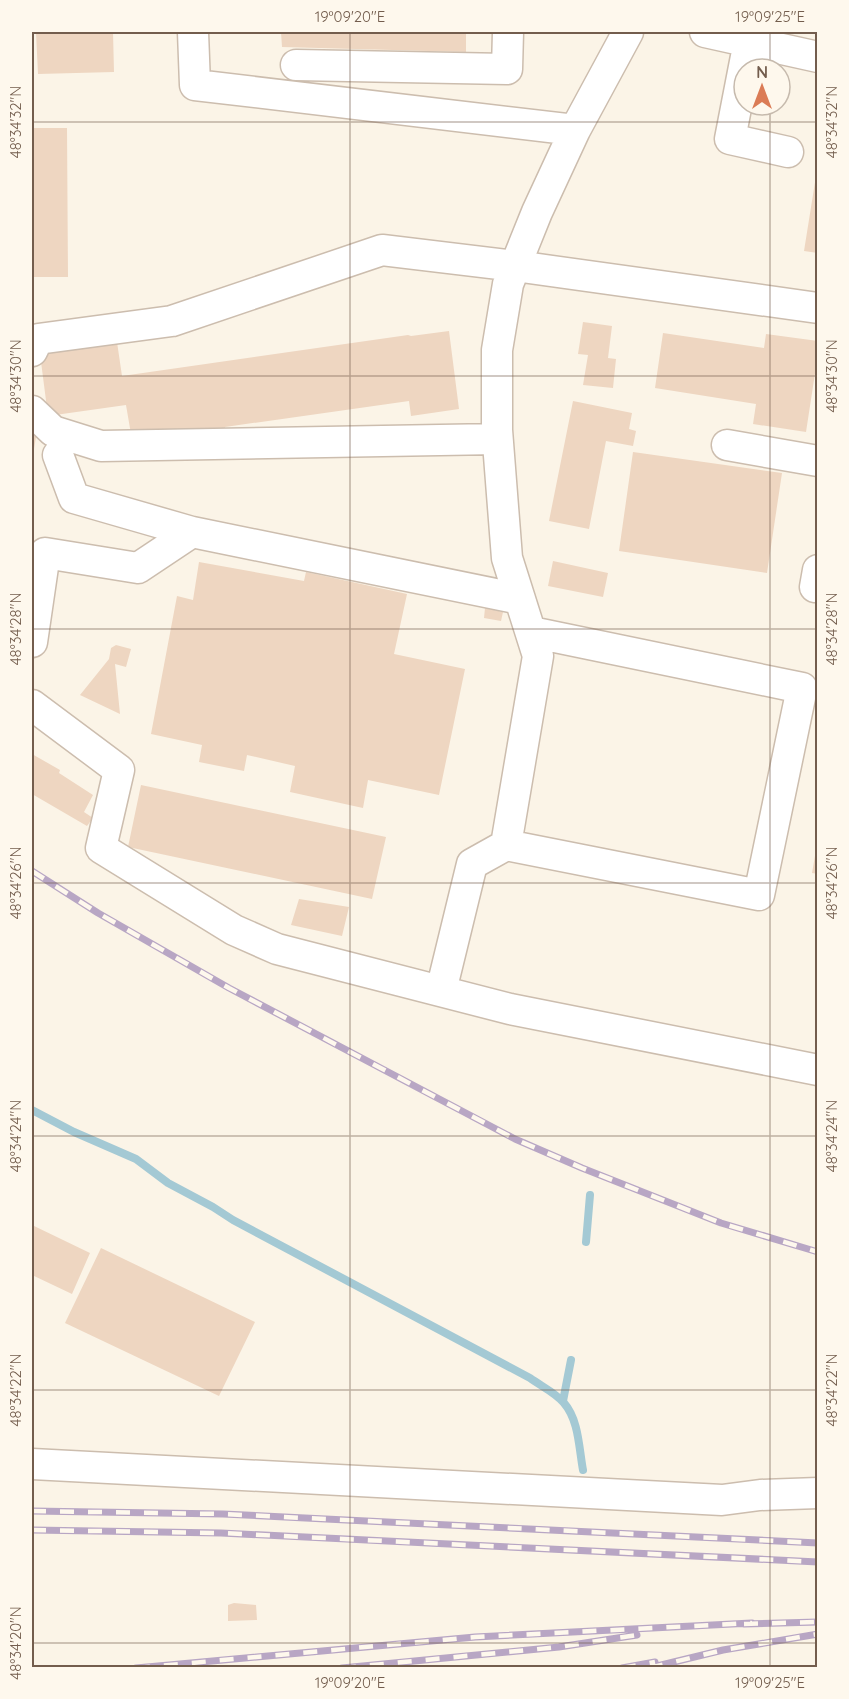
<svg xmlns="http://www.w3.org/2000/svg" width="849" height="1699" viewBox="0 0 849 1699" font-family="Quicksand,sans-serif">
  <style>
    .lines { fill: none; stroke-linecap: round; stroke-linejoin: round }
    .stream { stroke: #a4c9d4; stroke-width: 8 }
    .building { fill: #eed6c1 }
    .minor-casing { stroke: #ccbdae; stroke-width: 33 }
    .minor { stroke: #fff; stroke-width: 30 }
    .rail-casing { stroke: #b8a6c4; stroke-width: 7 }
    .rail { stroke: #fef8ed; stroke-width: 4.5; stroke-dasharray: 14; stroke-linecap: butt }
    .ticks { fill: none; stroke: #735d4d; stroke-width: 1.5; stroke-opacity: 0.45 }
    .neatline { fill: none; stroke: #735d4d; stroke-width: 2 }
    .ticks-label { font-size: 15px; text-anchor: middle; fill: #735d4d }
  </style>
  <rect width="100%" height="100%" fill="#fbf4e7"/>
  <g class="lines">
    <!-- stream -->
    <path class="stream" d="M32,1110L74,1132L136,1159L168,1183L213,1207L233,1220L530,1378C541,1386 556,1393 564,1403C579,1420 579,1449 583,1470
      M586,1242L590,1195
      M563,1401L571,1360"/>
  </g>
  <!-- building -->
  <path class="building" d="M36,32H113L114,72L38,74Z
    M281,32H466V52L282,47Z
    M32,128H67L68,277H32Z
    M816,176H818V253L804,251Z
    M583,322L612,326L608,358L616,359L613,388L583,385L588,355L578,354Z
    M449,331L459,409L411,416L409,401L225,427L226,435L217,436L216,429L132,440L126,405L48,416L40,354L117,342L122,376L408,335L411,336Z
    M663,333L764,348L766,334L818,341V354L806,432L753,424L756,404L655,388Z
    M573,401L632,413L629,429L636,431L633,446L606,441L589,529L549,521Z
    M32,430L37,431L33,455H32Z
    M633,452L782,473L767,573L619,551Z
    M553,561L608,573L603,597L548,586Z
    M199,562L304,581L306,572L407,594L394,654L465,669L439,795L368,780L363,808L290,792L295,766L247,755L244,771L199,762L202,745L151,734L177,596L193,600Z
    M485,608L503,612L501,621L484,618Z
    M116,645L131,649L126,667L115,664L120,714L80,695L109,659L111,648Z
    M32,754L60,770L59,773L93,795L84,812L93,818L87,826L32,794Z
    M141,785L386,837L372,899L128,847Z
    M816,850H818V874L812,873Z
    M299,899L349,907L342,936L291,925Z
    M32,1225L90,1253L72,1294L32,1275Z
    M101,1248L255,1322L219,1396L65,1323Z
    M234,1603L256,1605L257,1620L228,1621V1605Z"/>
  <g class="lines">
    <defs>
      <path id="minor" d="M193,32L195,85L575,130
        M705,32L818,57
        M749,41L730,139L788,152
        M296,65L507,69L508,32
        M32,351L38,339L172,321L382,250L516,266L818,308
        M32,411L53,431L101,446L497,439
        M727,445L818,461
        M58,455L74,498L192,532
        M815,587L818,570
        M531,632L802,688L759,895L506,845L538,656L507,558L497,430V350L508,284L537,212L575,130L628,32
        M32,642L45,553L138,568L192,532L520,599
        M32,705L119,770L101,848L234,930L277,949L510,1009L818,1070
        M441,991L472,864L506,845
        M32,1464L722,1500L760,1495L818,1493"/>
    </defs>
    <!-- minor casing -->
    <use href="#minor" class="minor-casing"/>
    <!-- minor -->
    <use href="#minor" class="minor"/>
    <defs>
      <path id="rail" d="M32,871L98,913L229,988L515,1139L582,1168L721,1223L818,1252
        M32,1511L223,1514L818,1543
        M32,1530L221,1533L818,1562
        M744,1624L818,1622
        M136,1668L475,1637L752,1623
        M342,1668L559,1647L637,1635
        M622,1668L655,1662
        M649,1668L723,1650L818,1634"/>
    </defs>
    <!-- rail casing -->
    <use href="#rail" class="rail-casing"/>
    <!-- rail -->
    <use href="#rail" class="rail"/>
  </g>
  <!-- ticks -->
  <path class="ticks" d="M350,32V1668M770,32V69M770,105V1668M32,122H818M32,376H818M32,629H818M32,883H818M32,1136H818M32,1390H818M32,1643H818"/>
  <!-- border -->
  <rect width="849" height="1699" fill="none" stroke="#fef8ed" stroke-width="66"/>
  <!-- north arrow -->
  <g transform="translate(762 87)"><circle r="28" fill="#fef8ed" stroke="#c6baad" stroke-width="1.5"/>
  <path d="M0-4.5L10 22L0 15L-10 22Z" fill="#db7c56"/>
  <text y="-9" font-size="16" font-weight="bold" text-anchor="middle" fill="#735d4d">N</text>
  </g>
  <rect x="33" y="33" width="783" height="1633" class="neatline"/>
  <g class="ticks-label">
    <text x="350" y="22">19°09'20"E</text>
    <text x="770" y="22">19°09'25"E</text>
    <text transform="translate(16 122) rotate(-90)" y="5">48°34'32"N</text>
    <text transform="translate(832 122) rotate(-90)" y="5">48°34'32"N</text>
    <text transform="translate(16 376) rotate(-90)" y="5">48°34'30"N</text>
    <text transform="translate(832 376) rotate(-90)" y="5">48°34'30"N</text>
    <text transform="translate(16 629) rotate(-90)" y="5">48°34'28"N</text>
    <text transform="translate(832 629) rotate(-90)" y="5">48°34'28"N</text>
    <text transform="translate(16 883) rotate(-90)" y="5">48°34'26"N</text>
    <text transform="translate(832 883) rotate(-90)" y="5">48°34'26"N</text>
    <text transform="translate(16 1136) rotate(-90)" y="5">48°34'24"N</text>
    <text transform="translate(832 1136) rotate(-90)" y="5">48°34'24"N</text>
    <text transform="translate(16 1390) rotate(-90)" y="5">48°34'22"N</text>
    <text transform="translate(832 1390) rotate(-90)" y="5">48°34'22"N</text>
    <text transform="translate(16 1643) rotate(-90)" y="5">48°34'20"N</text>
    <text x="350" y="1688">19°09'20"E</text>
    <text x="770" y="1688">19°09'25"E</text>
  </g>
</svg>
